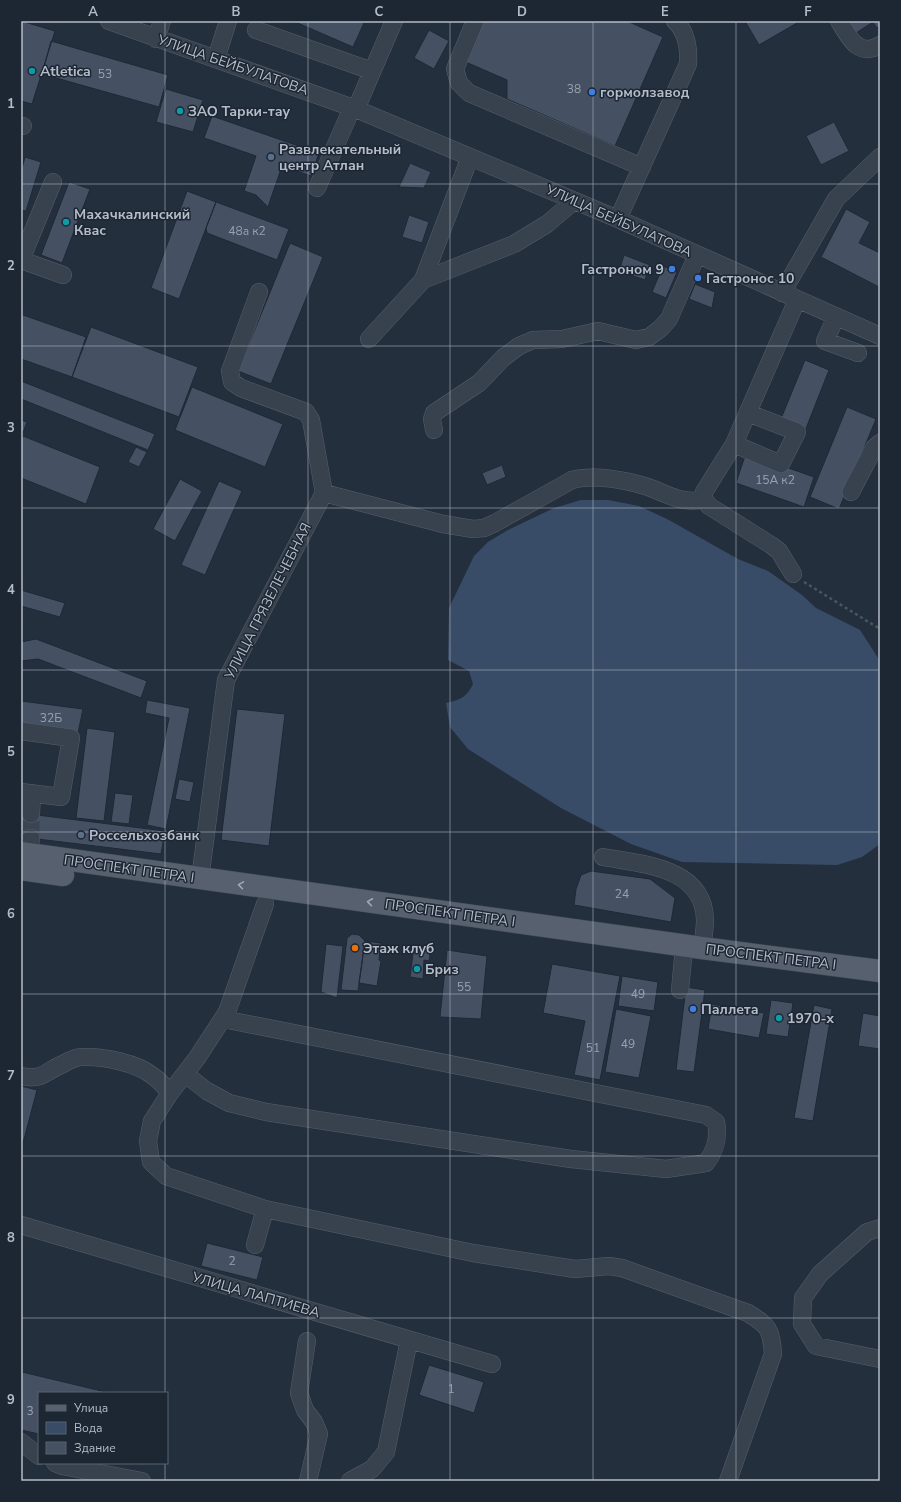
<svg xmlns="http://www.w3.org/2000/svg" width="901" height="1502" viewBox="0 0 901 1502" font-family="'Nunito Sans',sans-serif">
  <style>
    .water { fill: #394c67 }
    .building { fill: #455162; stroke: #1f2835 }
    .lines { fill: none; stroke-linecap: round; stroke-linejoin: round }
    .minor-tunnel { stroke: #3a4453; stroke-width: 17; stroke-dasharray: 17 8; stroke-linecap: butt }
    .minor-casing { stroke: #565f6c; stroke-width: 18 }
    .major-casing { stroke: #414a57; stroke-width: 23 }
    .path { stroke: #44595c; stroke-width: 2.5; stroke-dasharray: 3 3; stroke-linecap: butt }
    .minor { stroke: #38414e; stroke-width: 17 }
    .major { stroke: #56606e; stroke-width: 22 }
    .oneway { stroke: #a1aab7 }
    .grid { fill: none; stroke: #b4bcc9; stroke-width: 1; stroke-opacity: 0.55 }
    .culture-dot { fill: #0f9aa8; stroke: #1d2633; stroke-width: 1.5 }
    .shop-dot { fill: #3f7fe0; stroke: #1d2633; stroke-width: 1.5 }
    .service-dot { fill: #5c6f8a; stroke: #1d2633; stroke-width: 1.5 }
    .food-dot { fill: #e8710a; stroke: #1d2633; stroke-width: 1.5 }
    .labels { text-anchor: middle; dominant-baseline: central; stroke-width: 3; stroke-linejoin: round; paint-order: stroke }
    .number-label { font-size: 12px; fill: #98a1af }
    .street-label { font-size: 14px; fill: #b4bcc9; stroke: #1d2633 }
    .poi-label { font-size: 14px; font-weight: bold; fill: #b4bcc9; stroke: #1d2633; text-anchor: start }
    .neatline { fill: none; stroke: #b4bcc9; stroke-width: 1.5 }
    .grid-label { font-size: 13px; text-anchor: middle; font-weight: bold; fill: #b4bcc9 }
  </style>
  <rect width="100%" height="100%" fill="#242f3e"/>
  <!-- water -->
  <path class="water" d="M581,500H608L639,506L667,519L738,559L768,571L802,595L816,608L860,630L880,661V844L862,857L837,865L682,862L631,844L561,808L468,749L450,727L446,703C460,700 467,697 473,684L469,671L448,660L449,608L474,556L488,542L508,530L554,508Z"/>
  <!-- building -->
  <path class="building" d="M21,21L55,31L32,104L21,101Z
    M293,21H359L364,23L353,47Z
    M476,21H627L663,37L615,146L507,99V80L459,59Z
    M745,21H796L797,23L759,45Z
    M848,21H880V26L877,28L873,22L856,33Z
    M429,30L449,41L434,69L414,58Z
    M51,41L168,75L159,107L42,74Z
    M166,89L203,100L193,132L156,122Z
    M212,116L319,153L311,176L282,166L268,207L256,195L244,191L256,156L204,138Z
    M834,122L849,151L821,165L806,136Z
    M25,157L41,162L26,211L21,210V172Z
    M410,163L431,172L424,188L399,187Z
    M69,182L90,189L62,263L41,255Z
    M187,191L216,202L179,299L151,288Z
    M216,202L289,229L277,260L207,233L206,228Z
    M846,209L870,222L859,243L880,253L879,287L821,257Z
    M409,215L429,222L422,243L402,237Z
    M290,243L323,257L271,384L238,371Z
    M624,255L650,265L645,280L619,271Z
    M663,266L677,272L666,298L652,292Z
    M695,284L715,292L712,308L689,299Z
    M23,315L86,337L72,377L21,359V319Z
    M91,327L198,367L179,417L72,377Z
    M805,360L829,370L805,431L780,421Z
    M21,381L155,434L148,450L21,399Z
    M192,387L283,424L265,467L175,430Z
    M847,407L876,419L839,509L810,497Z
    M21,420L27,422L21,438Z
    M23,436L100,467L86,504L21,478V440Z
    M136,447L147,452L139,467L128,462Z
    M746,453L814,477L804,507L736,483Z
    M502,465L506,477L487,485L482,473Z
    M180,479L202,491L175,541L153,529Z
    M219,481L242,491L205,575L181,565Z
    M21,590L65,603L60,617L21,606Z
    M36,639L147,681L141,698L38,659L21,661V642Z
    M147,700L190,708L166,829L147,825L169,718L145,713Z
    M21,701L83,709L78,733L21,727Z
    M237,709L285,714L269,846L221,840Z
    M87,728L115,732L104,821L76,818Z
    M179,779L194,782L190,802L175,799Z
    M115,793L133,795L129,824L111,822Z
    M21,813L165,831L161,854L21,837Z
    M591,871L650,879L675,898L671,922L574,905L576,889L581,875Z
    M352,934L359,935L365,941L358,991L341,990L347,938Z
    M365,941L381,943L379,960L381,961L377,986L359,983Z
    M326,944L343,946L337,998L321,992Z
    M414,946L431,948L429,961L424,960L423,979L410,977Z
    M447,950L487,956L481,1019L440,1017Z
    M552,964L620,976L600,1080L574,1075L585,1021L543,1013Z
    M622,976L658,982L654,1011L618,1006Z
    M686,987L705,990L694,1072L676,1070Z
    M771,1000L793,1003L788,1037L766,1034Z
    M712,1004L764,1013L759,1038L708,1029Z
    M814,1005L832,1009L813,1121L794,1118Z
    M616,1009L651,1016L639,1078L605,1072Z
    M863,1013L880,1016V1049L858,1046Z
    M21,1086L37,1090L23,1143L21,1142Z
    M207,1243L263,1257L257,1280L201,1266Z
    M429,1365L484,1382L474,1413L419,1395Z
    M22,1372L110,1393H39V1434L21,1430Z"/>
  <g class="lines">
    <!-- minor-tunnel -->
    <path class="minor-tunnel" d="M31,838V814"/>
    <defs>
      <path id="minor" d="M109,21L356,109L618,219L880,336
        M475,21L455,69L459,83L469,93L642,167
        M839,21C849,37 858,58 880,45
        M256,30L372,71
        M156,39L162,21
        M216,59L228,21
        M356,109L394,21
        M21,126H23
        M317,188L352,108
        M618,219L688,64C689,48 687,32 675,21
        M21,260L53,182
        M21,260L63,275
        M423,280L470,157
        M782,293L836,199L880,157
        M836,317L825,341L858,353
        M369,339L423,280L514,244L547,224L574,201
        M434,430L432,419L434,413L479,383L503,358L519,346L533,340L562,339L598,331L636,340L649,337L660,329L669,319L697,255
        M734,444L781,464L797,432L748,413
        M851,492L874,448L880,443
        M324,493L443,524L473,529L484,528L495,523L572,480C594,474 626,480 648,487C667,494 684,505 704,499
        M793,574L779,551L771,545L709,506L704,499V492L734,444L797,300
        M21,731L71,738L61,797L21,792
        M31,814L32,793
        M29,855L31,838
        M603,857C642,864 704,867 705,920C705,930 703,939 702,948
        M200,879L226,680L324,493L311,420L306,412L241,388L232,382L230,371L259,292
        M680,990L683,958
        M185,1074L207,1091L229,1103L266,1112L571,1159L666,1169L706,1163C716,1150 719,1138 716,1122L706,1115L223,1019
        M21,1076C43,1081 45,1071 63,1064C68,1061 77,1057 83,1057C103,1056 137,1063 153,1076C159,1080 165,1087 170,1093
        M265,1209L473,1253L575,1269L609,1266L622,1268L748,1313C769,1326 771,1329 773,1354L728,1481
        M21,1225L492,1364
        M880,1228L867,1232L820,1274L803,1298L802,1324L816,1346L880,1359
        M255,1245L265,1209L166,1176L151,1162L148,1141L152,1121L170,1093L197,1058L227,1012L265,904
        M307,1341L299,1393L305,1410L314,1422L319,1434L308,1481
        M21,1442L39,1456
        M55,1463L62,1466L142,1481
        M350,1481L372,1469L386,1452L409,1340"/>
      <path id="major" d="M21,853L702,948L880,971
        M21,869L63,875"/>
    </defs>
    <!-- minor casing -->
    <use href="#minor" class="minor-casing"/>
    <!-- major casing -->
    <use href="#major" class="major-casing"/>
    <!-- path -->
    <path class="path" d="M804,582L880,629"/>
    <!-- minor -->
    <use href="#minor" class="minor"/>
    <!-- major -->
    <use href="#major" class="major"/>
  </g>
  <!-- one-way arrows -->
  <defs><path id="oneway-chevron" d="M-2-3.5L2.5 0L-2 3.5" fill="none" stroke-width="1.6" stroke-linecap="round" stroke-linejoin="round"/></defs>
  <g class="oneway">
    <use href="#oneway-chevron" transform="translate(241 885) rotate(-171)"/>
    <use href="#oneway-chevron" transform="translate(370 902) rotate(-172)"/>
  </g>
  <!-- grid -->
  <path class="grid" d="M165,21V1393M308,21V1481M450,21V1481M593,21V1481M736,21V1481M21,184H880M21,346H880M21,508H880M21,670H880M21,832H880M21,994H880M21,1156H880M21,1318H880M165,1463V1481"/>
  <!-- markers -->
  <g class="culture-dot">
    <circle cx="32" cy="71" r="4"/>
    <circle cx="180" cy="111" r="4"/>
    <circle cx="66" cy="222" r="4"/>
    <circle cx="417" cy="969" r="4"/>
    <circle cx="779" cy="1018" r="4"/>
  </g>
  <g class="shop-dot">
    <circle cx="592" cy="92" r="4"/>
    <circle cx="672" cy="269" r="4"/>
    <circle cx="698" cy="278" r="4"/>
    <circle cx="693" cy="1009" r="4"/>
  </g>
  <g class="service-dot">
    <circle cx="271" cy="157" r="4"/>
    <circle cx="81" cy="835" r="4"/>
  </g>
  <circle class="food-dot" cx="355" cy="948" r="4"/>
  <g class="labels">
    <!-- number labels -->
    <g class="number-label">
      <text x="105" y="74">53</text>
      <text x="574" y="89">38</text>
      <text x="247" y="231">48а к2</text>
      <text x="775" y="480">15А к2</text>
      <text x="51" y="718">32Б</text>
      <text x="622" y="894">24</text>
      <text x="464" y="987">55</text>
      <text x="638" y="994">49</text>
      <text x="628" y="1044">49</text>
      <text x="593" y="1048">51</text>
      <text x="232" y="1261">2</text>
      <text x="451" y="1389">1</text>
      <text x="30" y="1411">3</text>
    </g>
    <!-- street labels -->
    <g class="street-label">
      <text transform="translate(233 65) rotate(19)">УЛИЦА БЕЙБУЛАТОВА</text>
      <text transform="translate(619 221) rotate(24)">УЛИЦА БЕЙБУЛАТОВА</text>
      <text transform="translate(268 601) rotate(-63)">УЛИЦА ГРЯЗЕЛЕЧЕБНАЯ</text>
      <text transform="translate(129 869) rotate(8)">ПРОСПЕКТ ПЕТРА I</text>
      <text transform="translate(450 913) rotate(8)">ПРОСПЕКТ ПЕТРА I</text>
      <text transform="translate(771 957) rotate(7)">ПРОСПЕКТ ПЕТРА I</text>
      <text transform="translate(256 1295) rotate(16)">УЛИЦА ЛАПТИЕВА</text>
    </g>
    <!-- poi labels -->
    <g class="poi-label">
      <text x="40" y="71">Atletica</text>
      <text x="600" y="92">гормолзавод</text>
      <text x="188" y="111">ЗАО Тарки-тау</text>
      <text x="279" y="149">Развлекательный<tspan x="279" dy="16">центр Атлан</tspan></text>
      <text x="74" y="214">Махачкалинский<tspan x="74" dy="16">Квас</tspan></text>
      <text x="664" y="269" text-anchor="end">Гастроном 9</text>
      <text x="706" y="278">Гастронос 10</text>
      <text x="89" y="835">Россельхозбанк</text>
      <text x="363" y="948">Этаж клуб</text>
      <text x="425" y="969">Бриз</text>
      <text x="701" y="1009">Паллета</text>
      <text x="787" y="1018">1970-х</text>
    </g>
  </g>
  <!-- border -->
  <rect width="901" height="1502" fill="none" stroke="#1d2633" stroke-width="44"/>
  <!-- legend -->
  <rect x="38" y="1392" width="130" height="72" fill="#1d2633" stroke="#59626f"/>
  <rect x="46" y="1405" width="20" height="6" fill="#56606e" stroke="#59626f"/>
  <text x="74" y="1412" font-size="12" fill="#b4bcc9">Улица</text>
  <rect x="46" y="1422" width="20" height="12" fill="#394c67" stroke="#59626f"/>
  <text x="74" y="1432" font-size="12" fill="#b4bcc9">Вода</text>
  <rect x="46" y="1442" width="20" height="12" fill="#455162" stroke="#59626f"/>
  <text x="74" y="1452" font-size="12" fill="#b4bcc9">Здание</text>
  <rect x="22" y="22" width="857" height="1458" class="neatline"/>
  <g class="grid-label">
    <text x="93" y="16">A</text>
    <text x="236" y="16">B</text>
    <text x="379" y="16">C</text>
    <text x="522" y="16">D</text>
    <text x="665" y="16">E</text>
    <text x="808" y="16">F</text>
    <text x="11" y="108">1</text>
    <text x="11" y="270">2</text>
    <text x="11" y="432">3</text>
    <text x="11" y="594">4</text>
    <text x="11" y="756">5</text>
    <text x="11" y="918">6</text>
    <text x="11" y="1080">7</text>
    <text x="11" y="1242">8</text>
    <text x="11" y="1404">9</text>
  </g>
</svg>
